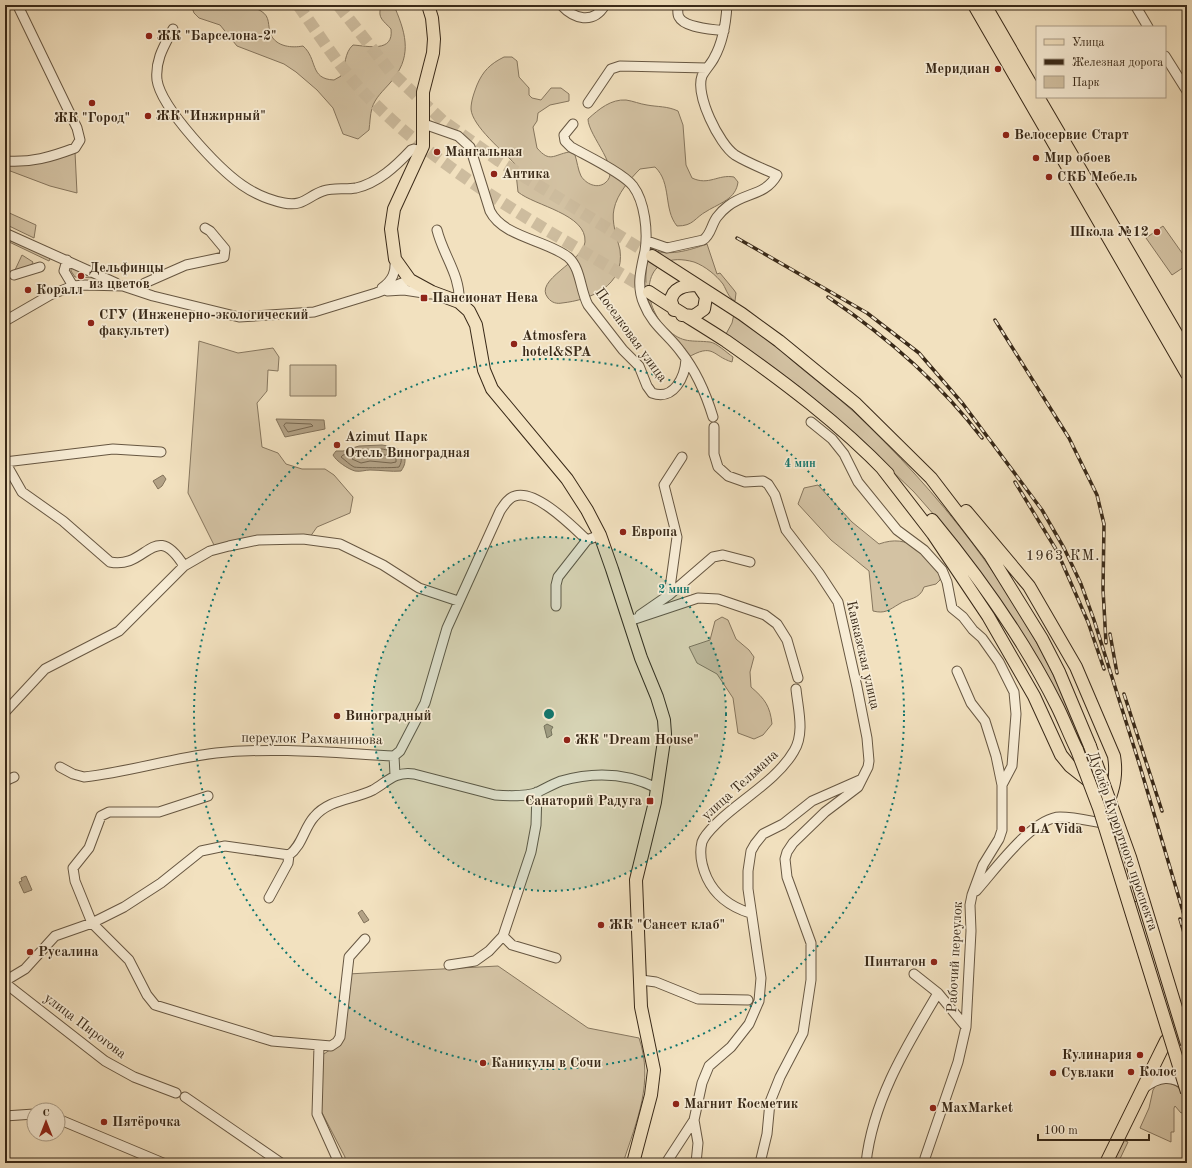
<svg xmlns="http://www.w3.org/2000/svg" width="1192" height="1168" viewBox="0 0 1192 1168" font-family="'Old Standard TT',serif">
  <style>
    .green { fill: #d3c2a3; stroke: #86765e }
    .water { fill: #b3a286; stroke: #82725a }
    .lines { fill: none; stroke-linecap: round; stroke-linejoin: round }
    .shore { stroke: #76664f; stroke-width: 1 }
    .major-tunnel { stroke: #cdbc9e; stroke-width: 12; stroke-dasharray: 12 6; stroke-linecap: butt }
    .minor-casing { stroke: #675742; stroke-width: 11 }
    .major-casing { stroke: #392918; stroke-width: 14 }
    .minor { stroke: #f7ecd5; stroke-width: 9 }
    .major { stroke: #f2e1bf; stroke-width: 12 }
    .rail-casing { stroke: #392918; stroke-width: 3.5 }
    .rail { stroke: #f7ecd5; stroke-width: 2; stroke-dasharray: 6; stroke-linecap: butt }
    .major-bridge-casing { stroke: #392918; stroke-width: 14; stroke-linecap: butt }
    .major-bridge { stroke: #f2e1bf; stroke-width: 12 }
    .ring { fill: none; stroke: #0f766e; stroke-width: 2; stroke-dasharray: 2 4 }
    .poi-dot { fill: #8f2418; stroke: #f7ecd5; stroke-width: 1.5 }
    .labels { text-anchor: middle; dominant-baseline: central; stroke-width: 3.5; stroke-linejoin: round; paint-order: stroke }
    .poi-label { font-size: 14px; font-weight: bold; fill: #392918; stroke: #f7ecd5; text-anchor: start }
    .street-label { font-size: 14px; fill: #392918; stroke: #f7ecd5 }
    .neighbourhood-label { font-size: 15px; letter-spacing: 1px; fill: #392918; stroke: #f7ecd5 }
    .centre { fill: #0f766e; stroke: #f7ecd5; stroke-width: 2 }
    .ring-label { font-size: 12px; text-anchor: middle; font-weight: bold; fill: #0f766e; stroke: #f7ecd5; stroke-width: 3.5; stroke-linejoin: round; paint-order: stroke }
  </style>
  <rect width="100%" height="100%" fill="#f2e1bf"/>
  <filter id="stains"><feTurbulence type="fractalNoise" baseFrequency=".005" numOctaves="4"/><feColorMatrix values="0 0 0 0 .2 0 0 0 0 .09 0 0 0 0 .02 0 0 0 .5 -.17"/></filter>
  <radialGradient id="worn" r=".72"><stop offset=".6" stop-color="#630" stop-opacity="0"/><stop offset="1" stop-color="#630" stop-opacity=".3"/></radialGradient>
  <!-- green -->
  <path class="green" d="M191,5C212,5 242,0 261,11C271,17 267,25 271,35C277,47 292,48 303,46C318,59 309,79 334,80L341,76C346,65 344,53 353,45C368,46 394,53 391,29C384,21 377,18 381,7L388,6L395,8C407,36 412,58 390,83C383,91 375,98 372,108C370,115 370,123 369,130L358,139L343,134L333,108L317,90L296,72L284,64L237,46L220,25L199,18L194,13Z
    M504,57H512L517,61L519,77L529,88V95L532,98L541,100L551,88H561L569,94V101L550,105L538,113L537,121L533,127L537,148C550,163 553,155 569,152L575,155C577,161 578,170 581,176C586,184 597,189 605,183C623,170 588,136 588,119C599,109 611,99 626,100C633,101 640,104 647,105C658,107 667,106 678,111L683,125L686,165L692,178C709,186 718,174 734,177L738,182C736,199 720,203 707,211C694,218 694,226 677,226C663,209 672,183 655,167L640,169C630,179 617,194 614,209C611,222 617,237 620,250C625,286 590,300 562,303C557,304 552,303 548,298C533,280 583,262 585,242C587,214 535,206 518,192L515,164C504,152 472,126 471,109C471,101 474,93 477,85C483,71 490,64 504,57Z
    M75,152L77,193L50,186L5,169V165C31,166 51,161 75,152Z
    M5,211L36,225L34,238L5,224Z
    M1163,226L1187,260V265L1172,275L1146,238Z
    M5,237L51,257L49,261L5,240Z
    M707,244L717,274L720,273L734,290L736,293L735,301C728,297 727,291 723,284C716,275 705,266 694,262C644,248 637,300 667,329C683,344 691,340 710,342C717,343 727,353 733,357L732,362C712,356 714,342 687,358C653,315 639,306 649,248C666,258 690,250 707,244Z
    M22,255L33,262L31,266L15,270Z
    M71,268L95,278L75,277L71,271Z
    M734,314L787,353L789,358C810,376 833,393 854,412C939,492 1016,589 1063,696C1071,714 1078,733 1086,752H1083L1001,601L957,541L914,492L839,420L798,386L726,334L732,323Z
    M199,341L238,353L273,348L279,357L278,371L268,370L267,391L257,403L262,447L278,453L286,464L302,469H325L334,475L353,497L350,513L317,527L310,537L216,549L188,493Z
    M290,365H336V396H290Z
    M818,485L852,522L879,544C910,533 923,553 941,575L940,580L936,584L924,587C920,600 908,598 899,604C889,610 885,614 873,611L869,571L831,540L798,504L804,488Z
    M722,617L728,620L736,639L749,650L754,657L750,672L751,687C765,699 770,706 772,724L763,735L754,739L738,733L733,698L717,674L697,663L689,647L710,640L715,621Z
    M498,966L588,1028L639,1038C654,1082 637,1120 623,1163H345V1157L319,1107L321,1056L340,1043L348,974Z
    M1164,1082C1185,1086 1181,1093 1186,1111L1181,1113L1175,1106L1174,1108V1132H1171V1142L1140,1128L1149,1108L1153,1090L1156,1085Z
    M1118,1138L1128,1142L1118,1163H1106Z"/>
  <!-- water -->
  <path class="water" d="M276,419L324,420L325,429L285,437Z
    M382,445L394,447L403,451C406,459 406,464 401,471C391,472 381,470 370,470C365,470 361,472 355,471C348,469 336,461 333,455L336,451H343L359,446Z
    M163,475L166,479L162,486L158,489L153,481Z
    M547,724L553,727L551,730L552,735L547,738L544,726Z
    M26,876L32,890L24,893L19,882L22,881L21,878Z
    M362,910L369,920L364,923L358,913Z"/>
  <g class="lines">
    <!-- shore -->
    <path class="shore" d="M286,423L311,424L313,426L288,432L284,426Z
      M382,449C392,451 407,453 399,467C396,468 357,468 354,467C350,465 345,460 341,457L343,455L360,450Z
      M381,454L396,458V462L391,463L370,461L361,463L352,459L354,456Z"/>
    <!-- major-tunnel -->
    <path class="major-tunnel" d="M298,5C320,36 341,70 368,97C442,173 542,227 633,281L649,292
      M338,5L390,71L443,121L499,161L652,256"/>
    <defs>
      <path id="minor" d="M561,5C574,19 593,25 605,5
        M678,5C678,9 677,14 679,17C684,28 713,29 724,31
        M1135,5L1148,27
        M173,29C164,46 155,60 157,80C161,108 219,169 242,185C255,194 269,200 284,203C303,207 308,196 323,191C334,187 345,190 356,188C378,183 396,166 411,150L414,149L422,151
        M1165,56L1187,91
        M588,103L611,69L620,66L707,68
        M424,124L458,136L470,147L490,211C503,237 546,240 568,257C581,268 580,290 588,305L623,350L639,366L647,386L652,393C674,401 685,377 686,359
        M573,124L564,135L565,141L571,147C587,156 623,173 633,186C645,202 648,232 645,251C641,269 636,286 644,304C652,325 669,335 681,352C696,371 706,394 713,417
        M5,161C31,163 51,157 75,148L80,140L77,128L18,6
        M437,230C443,255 461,276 459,302
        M5,233L116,283
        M647,241L667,248L703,240C711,235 711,225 717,217C720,213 724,209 728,206C746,192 765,196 777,175C764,169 748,163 735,155C719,144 695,95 702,76C705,70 711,64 714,58C723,42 726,23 727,5
        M67,260L64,271L73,286
        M14,275L40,267
        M382,288C393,280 396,272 395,259
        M135,290L145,283L186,265L224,257L225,249L210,231L205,228
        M387,291L404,290L430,294
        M5,321L50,295L73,286L85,285L123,286L153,296L239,317L314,312L376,293L410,280
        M811,422L832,439L844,454L858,482L897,530L924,550L942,570L947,582L952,608L963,617L973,630L982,638L999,662L1014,692L1016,714L1012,766L1002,785
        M714,427V454L718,467L728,476L745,482L763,481L768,484L775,495L786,530L819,573L838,602L857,687L867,738L869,761L868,767L858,787L825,812L793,843L787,852L785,859L787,877L811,943V980L803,1033L780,1077L770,1102L767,1134L760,1163
        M5,462L22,492L63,521L110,562C147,570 154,518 184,566
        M5,462L113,449L161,452
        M669,595L677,537L664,485L682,457
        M556,606V585L558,577L587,540L600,535
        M640,615L669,595L713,557L723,555L750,562
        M629,621L698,598L718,599L765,615L777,624L787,640L798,678
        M5,712L45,669L119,631L184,566L210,551L229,546L258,540L303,539L340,544L383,565L419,588L458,601
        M394,756L395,775
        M60,767L73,774L84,777C129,772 172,758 216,753C275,747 335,753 394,756L400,751L425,703L447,628L500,511C504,505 508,498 515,496C536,489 573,527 587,540
        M5,781L14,777
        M208,796L159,812H109L101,816L89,848L73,868L75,881L92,923L129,960L147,995L155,1005L272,1041L331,1046L337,1042L340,1037L349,957L365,939
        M976,891C994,871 1033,817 1060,817C1078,817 1097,823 1115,825
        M269,898L288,863L289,855
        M750,913C731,907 716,897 707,878C702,867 699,854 702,842C705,834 712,828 719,821C742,799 778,779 794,751C805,733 798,709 796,689
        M503,936L512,945L556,958
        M449,965L475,961L489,951L503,936L531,852L536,825L537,792
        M914,974L938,993L966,1027
        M641,980L656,982L698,999L748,1000
        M5,981L25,969L55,936L92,923L124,907L161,883L201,851L225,846L289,855C302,846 304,828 314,817C329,799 353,800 373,790C387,782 395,771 414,774L495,795C509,796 526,797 538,792C546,788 553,784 561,781C593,772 627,773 657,788
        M5,983L105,1061L134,1077L176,1093
        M319,1046L317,1114L339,1163
        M1180,1047L1187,1070
        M1144,1088C1158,1077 1172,1074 1187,1087
        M185,1097L281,1163
        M5,1116L34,1114
        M58,1119L163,1163
        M925,1158L958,1062L966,1027L971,931L970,905L972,895L983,865L999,839L1002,830V785L996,756L985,721L971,703L957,671
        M666,1163L694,1120
        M696,1163L698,1143L694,1120L702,1083L709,1066L731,1047L749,1024L759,1001L761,978L748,889V871L751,851L755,844L763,834L783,824L812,801L862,779
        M866,1163C873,1100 906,1047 938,993"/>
      <path id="major" d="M428,5L432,18L434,39L433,53L423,92V146L394,209L391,229L395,259L410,280L432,292L459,302L469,311L476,325L484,370L492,389L567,479L587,510L600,535L612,569L641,658L657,697L664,720L665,734L655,802L636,880L641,1007L654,1070L651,1095L633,1163
        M974,5L1187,374
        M985,5L1037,95
        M1038,97L1187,352
        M652,256L742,314L779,341L856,404L931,478L990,555L1042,639L1059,672L1090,746
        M649,292C674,309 700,324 726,341C783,381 839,423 888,474
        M674,310L671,301C672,288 685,285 697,285
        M682,315L694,316L704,309L706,297L700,288
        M882,468L933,534L988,616L1034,696L1061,755L1070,766L1104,793L1107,802
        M966,511L1029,586L1076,667L1114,756C1117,774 1114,787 1108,803
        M932,520C980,578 1023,638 1057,706C1064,720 1070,736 1077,750
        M1139,907L1180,1047
        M1106,1163L1161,1051L1166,1041L1177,1031"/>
    </defs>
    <!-- minor casing -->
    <use href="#minor" class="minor-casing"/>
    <!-- major casing -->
    <use href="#major" class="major-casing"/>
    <!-- minor -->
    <use href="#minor" class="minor"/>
    <!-- major -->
    <use href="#major" class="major"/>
    <defs>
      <path id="rail" d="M737,238L867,313L919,353L963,404L1042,510L1064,548L1081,584L1094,620L1139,763L1187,925
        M828,297C886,336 940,383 982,438
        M995,320L1069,438L1097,495L1104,524L1103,589L1106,643
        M1015,482L1057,551L1088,622L1104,669
        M1110,634L1117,673
        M1124,694L1162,811
        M1180,919L1187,943"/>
    </defs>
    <!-- rail casing -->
    <use href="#rail" class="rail-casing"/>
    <!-- rail -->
    <use href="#rail" class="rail"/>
    <defs>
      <path id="major-bridge" d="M1090,746L1130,857L1187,1044
        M1077,750L1099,808L1187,1092"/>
    </defs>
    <!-- major-bridge casing -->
    <use href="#major-bridge" class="major-bridge-casing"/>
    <!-- major-bridge -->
    <use href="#major-bridge" class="major-bridge"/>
  </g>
  <!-- distance rings -->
  <circle cx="549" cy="714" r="177" fill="#0f766e" fill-opacity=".12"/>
  <g class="ring">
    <circle cx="549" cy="714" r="177"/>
    <circle cx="549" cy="714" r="355"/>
  </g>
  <!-- markers -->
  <g class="poi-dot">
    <circle cx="149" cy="36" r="4"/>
    <circle cx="998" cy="69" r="4"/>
    <circle cx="92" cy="103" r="4"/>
    <circle cx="148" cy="116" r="4"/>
    <circle cx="1006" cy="135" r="4"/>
    <circle cx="437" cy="152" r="4"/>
    <circle cx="1036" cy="158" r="4"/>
    <circle cx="494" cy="174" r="4"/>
    <circle cx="1049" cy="177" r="4"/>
    <circle cx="1157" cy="232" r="4"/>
    <circle cx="81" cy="276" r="4"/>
    <circle cx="28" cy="290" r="4"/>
    <rect x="420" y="294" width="8" height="8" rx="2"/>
    <circle cx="91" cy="323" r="4"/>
    <circle cx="514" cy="344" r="4"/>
    <circle cx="337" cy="445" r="4"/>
    <circle cx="623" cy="532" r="4"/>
    <circle cx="337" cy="716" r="4"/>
    <circle cx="567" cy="740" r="4"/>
    <rect x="646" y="797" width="8" height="8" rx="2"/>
    <circle cx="1022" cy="829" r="4"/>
    <circle cx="601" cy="925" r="4"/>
    <circle cx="30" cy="952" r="4"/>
    <circle cx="934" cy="962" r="4"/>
    <circle cx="1140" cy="1055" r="4"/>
    <circle cx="483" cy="1063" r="4"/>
    <circle cx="1131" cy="1072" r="4"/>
    <circle cx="1053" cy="1073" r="4"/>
    <circle cx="676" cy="1104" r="4"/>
    <circle cx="933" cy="1108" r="4"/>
    <circle cx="104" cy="1122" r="4"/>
  </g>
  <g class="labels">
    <!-- poi labels -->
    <g class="poi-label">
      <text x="157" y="36">ЖК "Барселона-2"</text>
      <text x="990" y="69" text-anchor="end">Меридиан</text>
      <text x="156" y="116">ЖК "Инжирный"</text>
      <text x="92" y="118" text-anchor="middle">ЖК "Город"</text>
      <text x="1014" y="135">Велосервис Старт</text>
      <text x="445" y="152">Мангальная</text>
      <text x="1044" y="158">Мир обоев</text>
      <text x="502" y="174">Антика</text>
      <text x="1057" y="177">СКБ Мебель</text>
      <text x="1149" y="232" text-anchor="end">Школа №12</text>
      <text x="89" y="268">Дельфинцы<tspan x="89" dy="16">из цветов</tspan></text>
      <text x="36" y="290">Коралл</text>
      <text x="432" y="298">Пансионат Нева</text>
      <text x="99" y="315">СГУ (Инженерно-экологический<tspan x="99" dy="16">факультет)</tspan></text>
      <text x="522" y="336">Atmosfera<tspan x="522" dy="16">hotel&amp;SPA</tspan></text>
      <text x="345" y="437">Azimut Парк<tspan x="345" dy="16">Отель Виноградная</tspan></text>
      <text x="631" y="532">Европа</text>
      <text x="345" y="716">Виноградный</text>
      <text x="575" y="740">ЖК "Dream House"</text>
      <text x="642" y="801" text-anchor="end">Санаторий Радуга</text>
      <text x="1030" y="829">LA Vida</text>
      <text x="609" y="925">ЖК "Сансет клаб"</text>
      <text x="38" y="952">Русалина</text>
      <text x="926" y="962" text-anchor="end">Пинтагон</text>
      <text x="1132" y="1055" text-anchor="end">Кулинария</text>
      <text x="491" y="1063">Каникулы в Сочи</text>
      <text x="1139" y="1072">Колос</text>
      <text x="1061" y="1073">Сувлаки</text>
      <text x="684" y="1104">Магнит Косметик</text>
      <text x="941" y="1108">MaxMarket</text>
      <text x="112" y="1122">Пятёрочка</text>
    </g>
    <!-- street labels -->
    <g class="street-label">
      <text transform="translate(631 335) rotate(54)">Поселковая улица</text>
      <text transform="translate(863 655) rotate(77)">Кавказская улица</text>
      <text transform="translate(312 739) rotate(1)">переулок Рахманинова</text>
      <text transform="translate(740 785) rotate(-42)">улица Тельмана</text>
      <text transform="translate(1123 841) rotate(71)">Дублёр Курортного проспекта</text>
      <text transform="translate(955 957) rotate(-87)">Рабочий переулок</text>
      <text transform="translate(85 1026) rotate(37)">улица Пирогова</text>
    </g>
    <!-- neighbourhood labels -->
    <g class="neighbourhood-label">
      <text x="1063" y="556">1963 КМ.</text>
    </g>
  </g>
  <circle cx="549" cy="714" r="6" class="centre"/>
  <g class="ring-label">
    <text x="800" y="467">4 мин</text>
    <text x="674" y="593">2 мин</text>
  </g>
  <!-- margin -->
  <rect width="1192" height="1168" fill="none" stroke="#f2e1bf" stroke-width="20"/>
  <rect x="6" y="6" width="1180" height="1156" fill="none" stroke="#392918" stroke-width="2"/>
  <rect x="10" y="10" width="1172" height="1148" fill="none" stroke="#392918"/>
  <!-- legend -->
  <rect x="1036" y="26" width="130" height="72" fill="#f7ecd5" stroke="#ab9e89"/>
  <rect x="1044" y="39" width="20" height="6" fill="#f2e1bf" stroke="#ab9e89"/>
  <text x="1072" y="46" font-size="12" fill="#392918">Улица</text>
  <rect x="1044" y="59" width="20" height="6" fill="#392918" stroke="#ab9e89"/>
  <text x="1072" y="66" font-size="12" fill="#392918">Железная дорога</text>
  <rect x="1044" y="76" width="20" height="12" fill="#d3c2a3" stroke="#ab9e89"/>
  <text x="1072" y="86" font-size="12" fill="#392918">Парк</text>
  <!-- north arrow -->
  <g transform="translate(46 1122)"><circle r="19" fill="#f7ecd5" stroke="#ab9e89"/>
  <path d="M0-3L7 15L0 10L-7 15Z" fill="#8f2418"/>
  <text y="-6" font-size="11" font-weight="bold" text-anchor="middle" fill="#392918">С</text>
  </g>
  <!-- scale -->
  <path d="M1038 1134v6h111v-6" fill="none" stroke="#392918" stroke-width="2"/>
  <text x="1044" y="1134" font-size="12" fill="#392918" stroke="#f7ecd5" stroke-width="3" paint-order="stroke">100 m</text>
  <rect width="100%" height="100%" filter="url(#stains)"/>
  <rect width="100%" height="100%" fill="url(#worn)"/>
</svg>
